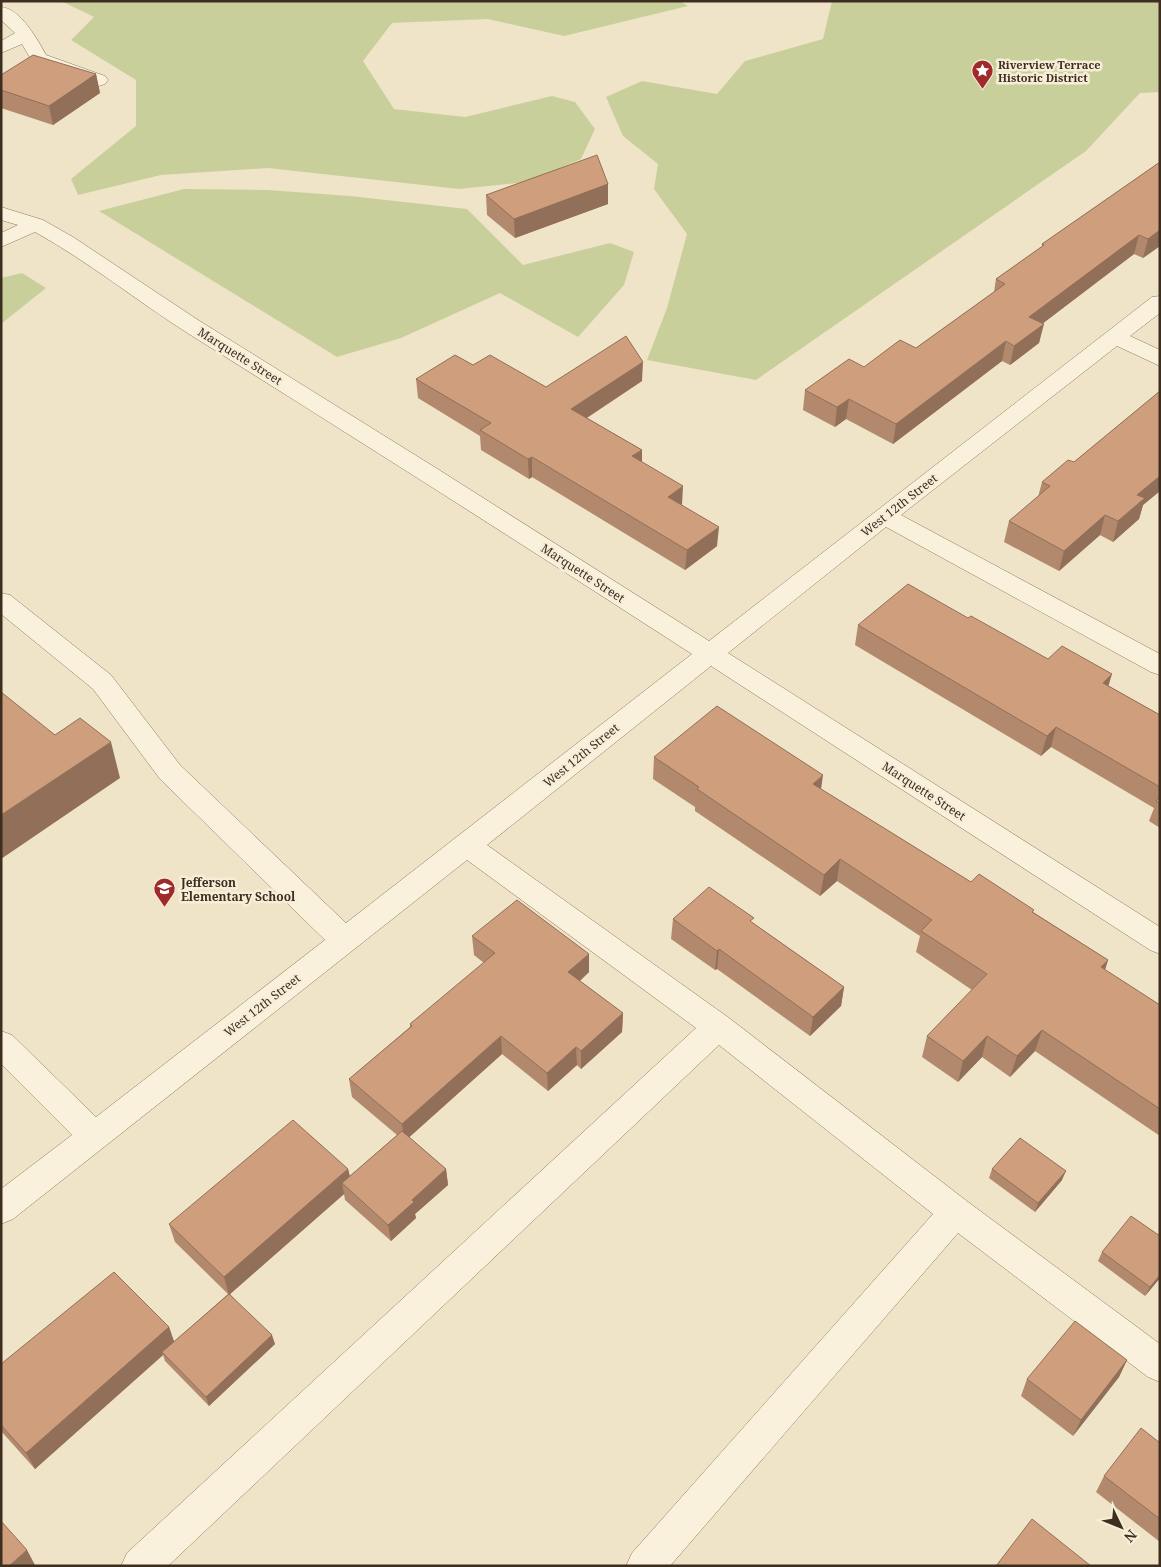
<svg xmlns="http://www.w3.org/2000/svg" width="1161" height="1567" viewBox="0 0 1161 1567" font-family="'Noto Serif',serif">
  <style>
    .green { fill: #c9cf9b }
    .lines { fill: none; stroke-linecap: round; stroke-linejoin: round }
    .minor-casing { stroke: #8d765c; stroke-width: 1 }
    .minor { fill: #faf1dc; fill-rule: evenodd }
    .wall { fill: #b2896c }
    .shaded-wall { fill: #916f58 }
    .building { fill: #cf9f7d; stroke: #916f58 }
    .labels { text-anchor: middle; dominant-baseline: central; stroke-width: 5; stroke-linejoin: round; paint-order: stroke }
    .far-poi-label { font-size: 11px; font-weight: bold; fill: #3d2e20; stroke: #f7eed8; text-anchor: start }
    .street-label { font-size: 12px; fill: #3d2e20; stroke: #f7eed8 }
    .poi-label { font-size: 12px; font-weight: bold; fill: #3d2e20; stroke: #f7eed8; text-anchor: start }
  </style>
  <rect width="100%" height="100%" fill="#f0e4c8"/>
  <!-- green -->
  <path class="green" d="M61,1H680L688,6L564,36L488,19L392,23L363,61L394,109L465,117L552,96L575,102L595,129L581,159L527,182L459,189L268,168L161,175L78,195L71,179L136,126V80L71,40L94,17Z
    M832,1H1160V92L1140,93L1086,151L756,380L647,360L667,308L687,234L654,189L658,164L623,136L606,97L642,81L717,94L745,61L823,39Z
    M184,189L268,190L350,196L467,209L523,265L610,243L634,252L624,285L578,337L500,293L401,338L337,357L99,211Z
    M22,273L46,288L1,324V278Z"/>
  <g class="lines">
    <defs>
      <path id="minor" d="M1,7C20,8 38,40 46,55L105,76L108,80L105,84L99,86L93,84L33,63L22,44L1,53V41L15,33L1,20Z
        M1,207L43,220L73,237L198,320L436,468L709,641L1152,297L1160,296V313L1130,336L1160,350V366L1117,346L901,515L1160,654V675L1151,672L886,527L728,653L1160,927V954L1150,950L711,666L487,845L729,1018L968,1202L1160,1344V1382L1148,1377L958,1233L670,1566H626L632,1553L933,1214L719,1045L168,1566H121L127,1553L696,1028L467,860L13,1219L1,1224V1189L72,1135L1,1064V1031L12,1035L96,1117L325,940L160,779L93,689L1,614V593L10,595L111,675L180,765L346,923L692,654C525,546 357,439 189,334C137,301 89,262 35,232L1,247V233L18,225L1,220Z"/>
    </defs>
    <!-- minor casing -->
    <use href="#minor" class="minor-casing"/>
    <!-- minor -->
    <use href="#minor" class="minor"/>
  </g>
  <!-- wall -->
  <path class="wall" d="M96,74L100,93L53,125L1,108V75Z
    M1160,162V246L1143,258L1134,254L1043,323L1039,343L1010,365L1002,361L893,444L846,419L835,427L803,410L805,390L864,367L916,348L994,292L996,279L1042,247V244Z
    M608,184V204L515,238L487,215L486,195Z
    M473,365L546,387L642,381L587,418L642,450V462L682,505L717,546L685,570L532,477L529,479L481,450L480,436L418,398L416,379Z
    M1160,391V491L1143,505L1139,519L1113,542L1100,535L1059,571L1004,542L1009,521L1038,497L1042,482L1074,462Z
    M968,618L1048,659L1109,686L1160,715V828L1149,821L1154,808L1051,747L1041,756L855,645L858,625Z
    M654,757L821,789L971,882L1034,910L1033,912L1108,960L1105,970L1160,1005V1136L1035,1051L1010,1077L982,1057L958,1082L922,1057L927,1036L972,990L916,952L920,936L837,881L820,896L695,811V807L653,779Z
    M673,919L753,923L844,987L841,1006L810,1036L717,969L715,970L671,939Z
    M472,936L589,954V972L580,981L623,1013L622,1032L581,1069L577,1065L548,1091L502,1054L409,1137L446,1169L448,1185L415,1214L416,1218L391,1241L345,1200L344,1194L230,1294L275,1344L209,1406L165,1361L163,1355L35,1469L1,1431V1364L169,1327L174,1342L228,1294L175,1242L169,1224L348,1169L350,1176L397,1135L352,1097L349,1079L410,1027V1024L484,963L474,955Z
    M992,1169L1062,1180L1035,1212L989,1178Z
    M1160,1236V1278L1145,1296L1098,1261L1102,1252Z
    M1127,1360L1119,1377L1073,1436L1021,1396L1027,1379Z
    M1160,1443V1542L1096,1492L1104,1476Z"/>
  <!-- shaded-wall -->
  <path class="shaded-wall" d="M96,74L100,93L53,125L49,106Z
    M608,184V204L515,238L514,219Z
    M1160,230V246L1143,258L1148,239Z
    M1139,235L1134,254L1025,337L1029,317Z
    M1044,324L1039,343L1010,365L1014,346Z
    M1006,341L1002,361L893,444L896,424Z
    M643,362L642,381L571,428V409Z
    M849,399L846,419L835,427L837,407Z
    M642,450V469L632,456Z
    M532,457V477L529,479L528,459Z
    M1160,476V491L1143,505L1139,519L1113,542L1118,521L1137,495Z
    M683,486L682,505L668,497Z
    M1105,515L1100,535L1059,571L1064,551Z
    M719,527L717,546L685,570L687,550Z
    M1112,674L1106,694L1103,683Z
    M1056,727L1051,747L1041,756L1047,736Z
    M111,742L120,778L1,859V815Z
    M823,775L820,797L813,784Z
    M840,859L837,881L820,896L824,875Z
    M719,949L717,969L715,970L717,951Z
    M589,954V972L568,991V972Z
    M1108,960L1101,982V967Z
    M844,987L841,1006L810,1036L813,1017Z
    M623,1013L622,1032L581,1069V1051Z
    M1042,1030L1035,1051L1010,1077L1017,1056Z
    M501,1036L502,1054L404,1142L402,1124Z
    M987,1036L982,1057L958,1082L963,1061Z
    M576,1047L577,1065L548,1091L547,1073Z
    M348,1169L352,1187L342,1183L344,1194L229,1295L224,1277Z
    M446,1169L448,1185L415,1214L416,1218L391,1241L388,1225L412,1200Z
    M1066,1171L1062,1180L1035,1212L1038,1203Z
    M1160,1275V1278L1145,1296L1150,1287Z
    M169,1327L175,1344L162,1352L163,1355L35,1469L26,1453Z
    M272,1335L275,1344L209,1406L206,1397Z
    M1127,1360L1119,1377L1073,1436L1081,1420Z
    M27,1550L35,1565L34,1566H9Z"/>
  <!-- building -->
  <path class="building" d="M33,55L96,74L49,106L1,90V75Z
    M597,155L608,184L514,219L486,195Z
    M1160,162V230L1148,239L1139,235L1029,317L1044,324L1014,346L1006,341L896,424L849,399L837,407L805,390L849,359L864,367L900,340L916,348L1005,284L996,279L1044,245L1042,244Z
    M626,336L643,362L571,409L642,450L632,456L683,486L668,497L719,527L687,550L532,457L528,459L480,430L491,423L416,379L455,355L473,365L490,355L546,387Z
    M1160,391V476L1137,495L1145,498L1118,521L1105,515L1064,551L1009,521L1050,486L1042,482L1068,460L1074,462Z
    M908,584L968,618L971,616L1048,659L1062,646L1112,674L1103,683L1160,715V787L1056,727L1047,736L858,625Z
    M1,692L55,735L80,718L111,742L1,815Z
    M717,706L823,775L813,784L971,882L979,874L1034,910L1032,912L1108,960L1101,967L1160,1005V1109L1042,1030L1017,1056L987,1036L963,1061L927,1036L987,974L921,931L932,920L840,859L824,875L697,789L699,787L654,757Z
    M1160,797V804L1156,801Z
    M709,887L754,918L750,921L844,987L813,1017L719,949L717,951L673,919Z
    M517,900L589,954L568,972L623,1013L581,1051L576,1047L547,1073L501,1036L402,1124L349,1079L412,1026L410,1024L495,953L472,936Z
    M293,1120L348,1169L224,1277L169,1224Z
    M402,1131L446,1169L412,1200L414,1202L388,1225L342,1183Z
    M1020,1138L1066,1171L1038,1203L992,1169Z
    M1131,1216L1160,1236V1275L1150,1287L1102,1252Z
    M114,1272L169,1327L26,1453L1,1425V1364Z
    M229,1294L272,1335L206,1397L162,1352Z
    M1075,1321L1127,1360L1081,1420L1027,1379Z
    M1141,1428L1160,1443V1519L1104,1476Z
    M1032,1519L1091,1566H996Z
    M1,1521L27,1550L9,1566H1Z"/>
  <!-- icons -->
  <defs>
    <symbol id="sight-pin" viewBox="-11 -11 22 30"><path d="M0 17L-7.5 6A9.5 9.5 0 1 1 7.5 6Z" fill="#9e2a2b" stroke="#f7eed8"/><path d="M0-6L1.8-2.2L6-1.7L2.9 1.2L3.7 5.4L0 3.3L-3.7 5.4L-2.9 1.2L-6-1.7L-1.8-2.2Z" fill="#fff"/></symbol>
    <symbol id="school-pin" viewBox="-11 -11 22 30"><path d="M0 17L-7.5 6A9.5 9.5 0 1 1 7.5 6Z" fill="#9e2a2b" stroke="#f7eed8"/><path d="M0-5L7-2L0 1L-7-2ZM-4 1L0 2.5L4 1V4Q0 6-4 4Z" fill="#fff"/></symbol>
  </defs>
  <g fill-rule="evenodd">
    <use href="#sight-pin" x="970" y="58" width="25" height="34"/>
    <use href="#school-pin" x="152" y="876" width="25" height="34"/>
  </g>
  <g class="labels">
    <!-- far-poi labels -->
    <g class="far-poi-label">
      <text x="998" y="64">Riverview Terrace<tspan x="998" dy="13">Historic District</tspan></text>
    </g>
    <!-- street labels -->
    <g class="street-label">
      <text transform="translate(240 356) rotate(32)">Marquette Street</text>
      <text transform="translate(899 505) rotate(-38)">West 12th Street</text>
      <text transform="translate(583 573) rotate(33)">Marquette Street</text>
      <text transform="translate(581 755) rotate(-39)">West 12th Street</text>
      <text transform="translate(924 791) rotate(33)">Marquette Street</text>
      <text transform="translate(262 1005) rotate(-38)">West 12th Street</text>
    </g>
    <!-- poi labels -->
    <g class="poi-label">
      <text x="181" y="882">Jefferson<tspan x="181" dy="14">Elementary School</tspan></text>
    </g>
  </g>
  <!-- border -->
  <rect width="1161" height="1567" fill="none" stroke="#3d2e20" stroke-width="5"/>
  <!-- north arrow -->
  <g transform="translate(1121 1527) rotate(133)" stroke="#f7eed8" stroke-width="4" paint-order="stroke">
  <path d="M0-4L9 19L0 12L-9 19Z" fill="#3d2e20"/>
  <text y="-8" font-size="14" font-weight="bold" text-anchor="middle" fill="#3d2e20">N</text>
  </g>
</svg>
